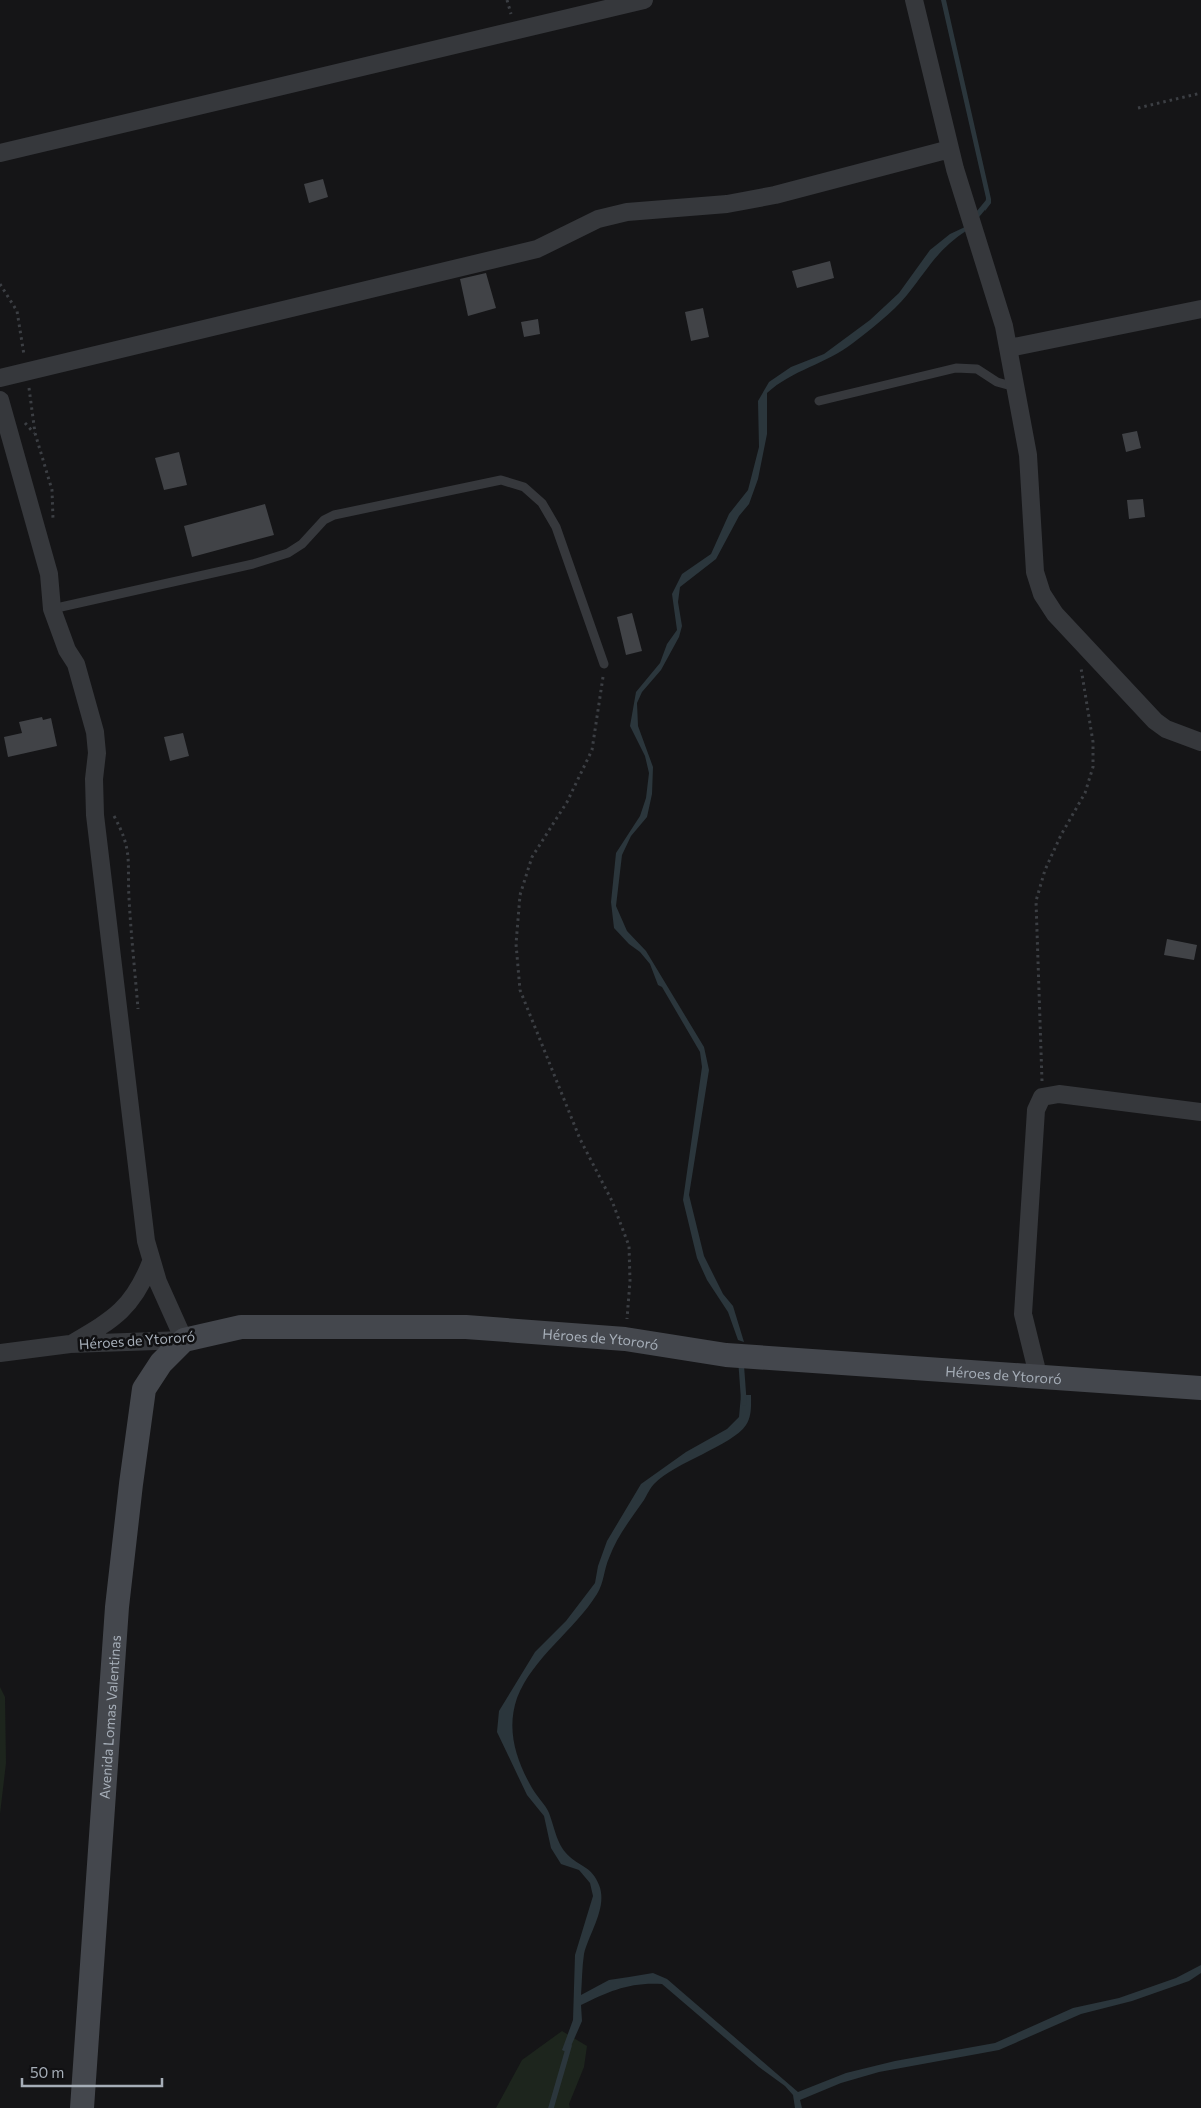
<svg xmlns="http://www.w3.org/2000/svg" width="1201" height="2108" viewBox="0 0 1201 2108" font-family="Commissioner,sans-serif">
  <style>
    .green { fill: #1d251d }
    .water { fill: #2b363c }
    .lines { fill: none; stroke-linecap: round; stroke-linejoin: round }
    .stream { stroke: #2b363c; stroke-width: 5.5 }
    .building { fill: #414347 }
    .path { stroke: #3c3f44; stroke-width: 3; stroke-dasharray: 2.5 4; stroke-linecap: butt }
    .service { stroke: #36383c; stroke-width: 9 }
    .minor { stroke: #36383c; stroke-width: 18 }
    .secondary { stroke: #44474d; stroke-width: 24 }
    .labels { text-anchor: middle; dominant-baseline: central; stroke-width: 5; stroke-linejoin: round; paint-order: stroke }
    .street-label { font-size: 14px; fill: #a6aeb8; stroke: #101012 }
  </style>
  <rect width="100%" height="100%" fill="#151517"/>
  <!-- green -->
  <path class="green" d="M0,1687L5,1697L6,1763L0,1814Z
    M562,2031L587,2046L584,2067L569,2104L570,2108H496L522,2060Z"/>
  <!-- water -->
  <path class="water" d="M941,0H946L991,199V203L985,211L986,198Z
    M965,227L966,231C937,250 928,269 907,295C892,313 871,329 853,343C826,364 792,370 767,393V434L758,479L749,504L739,516L716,559L680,587L678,602L682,626L679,637L661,670L642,692L637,703L638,726L653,767L652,794L647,817L631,836L622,855L616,906L627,931L646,951L704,1047L709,1070L689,1195L704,1256L723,1294L733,1306L744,1342L738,1340L728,1312L707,1280L697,1258L683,1200L702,1067L700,1052L662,987L658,985L650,964L640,952L629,944L614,928L611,902L616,853L640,816L646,798L649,773L645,756L630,726L636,692L660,663L667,644L677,630L672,594L682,574L711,554L729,514L748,490L759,447L758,401L769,382L791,367L824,354L870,320L899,293L930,250L950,234Z
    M741,1395H751C751,1405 752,1416 746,1425C732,1446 675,1462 654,1484C650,1488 647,1495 644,1500C631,1519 617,1536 609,1558C604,1569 604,1583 597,1594C574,1631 533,1657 517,1698C506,1730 516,1760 532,1788C537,1797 546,1805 549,1813C555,1829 557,1846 570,1857C581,1867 592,1867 599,1885C608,1907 589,1933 584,1954C582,1967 582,1982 581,1995L609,1980L629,1977L653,1973L667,1979L798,2092L846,2073L895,2061L995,2043L1073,2008L1119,1998L1176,1978L1201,1965V1973L1189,1981L1132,2001L1081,2014L999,2050L879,2072L841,2083L800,2100L802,2108H795L793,2095L785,2086L759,2067L662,1984C629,1982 610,1991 581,2005L582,2021L568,2053L562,2050L573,2020L575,1955L593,1896L590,1883L579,1870L561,1864L551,1848L544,1816L527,1795L497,1732L499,1711L535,1652L566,1621L595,1583L598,1566L607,1541L641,1484L686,1452L727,1429L739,1417Z"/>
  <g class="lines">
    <!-- stream -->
    <path class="stream" d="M973,220L988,202
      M741,1362L744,1403
      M551,2108L569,2046"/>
  </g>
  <!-- building -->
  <path class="building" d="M323,179L328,197L309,203L304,184Z
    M830,261L834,278L797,288L792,271Z
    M486,273L496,308L468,316L460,279Z
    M703,308L709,337L691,341L685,312Z
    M538,319L540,334L524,337L521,322Z
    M1137,431L1141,448L1126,452L1122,434Z
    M179,452L187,485L164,490L155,458Z
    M1143,499L1145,517L1129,519L1127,500Z
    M265,504L274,535L192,557L184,526Z
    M632,613L642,651L626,655L617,617Z
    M42,717L43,720L51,718L57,746L8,757L4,737L22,733L19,722Z
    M183,733L189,756L170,761L164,737Z
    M1167,939L1197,945L1194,960L1164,955Z"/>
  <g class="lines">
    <!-- path -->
    <path class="path" d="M507,0L511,14
      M1138,108L1201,93
      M0,284L17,311L24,355
      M29,388L35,433L52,490L53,519
      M25,423L34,433
      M603,677L592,750L567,802L532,857L520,895L516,944L520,990L580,1139L612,1201L629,1246L630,1281L627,1319
      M114,816C133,851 127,861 129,898C131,935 135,972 138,1009
      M1042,1081L1036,901L1045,870L1061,835L1085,793L1093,767V742L1081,668"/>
    <!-- service -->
    <path class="service" d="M819,401L956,368L977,369L997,382L1015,387
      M52,609L253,564L288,553L302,544L324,520L334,515L501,480L524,487L542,503L556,527L604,664"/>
    <!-- minor -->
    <path class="minor" d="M914,0L955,169L1004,326L1028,455L1035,572L1042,594L1055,614L1155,721L1166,729L1201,742
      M0,153L644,0
      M1009,348L1201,309
      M0,378L537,249L598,219L627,212L727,204L775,195L950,149
      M0,400L49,574L52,609L67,650L76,664L95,732L97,753L94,779L95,815L146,1241L158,1282L184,1340L70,1344L0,1353
      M73,1343C114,1319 133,1308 151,1262
      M1038,1375L1023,1314L1036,1110L1042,1097L1059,1094L1201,1112"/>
    <!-- secondary -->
    <path class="secondary" id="s1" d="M82,2108L117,1607L131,1484L144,1389L161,1363L184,1340L241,1327H466L625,1339L726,1355L1201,1388"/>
  </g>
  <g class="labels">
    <!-- street labels -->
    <g class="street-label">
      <text stroke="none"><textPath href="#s1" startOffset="1204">Héroes de Ytororó</textPath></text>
      <text transform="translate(137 1340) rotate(-4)">Héroes de Ytororó</text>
      <text stroke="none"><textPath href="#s1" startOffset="1609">Héroes de Ytororó</textPath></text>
      <text stroke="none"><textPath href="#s1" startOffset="392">Avenida Lomas Valentinas</textPath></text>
    </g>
  </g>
  <!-- scale -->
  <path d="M22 2078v8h140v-8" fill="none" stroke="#a6aeb8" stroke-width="2.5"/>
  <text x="30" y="2078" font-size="15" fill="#a6aeb8" stroke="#101012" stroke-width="4" paint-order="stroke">50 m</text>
</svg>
